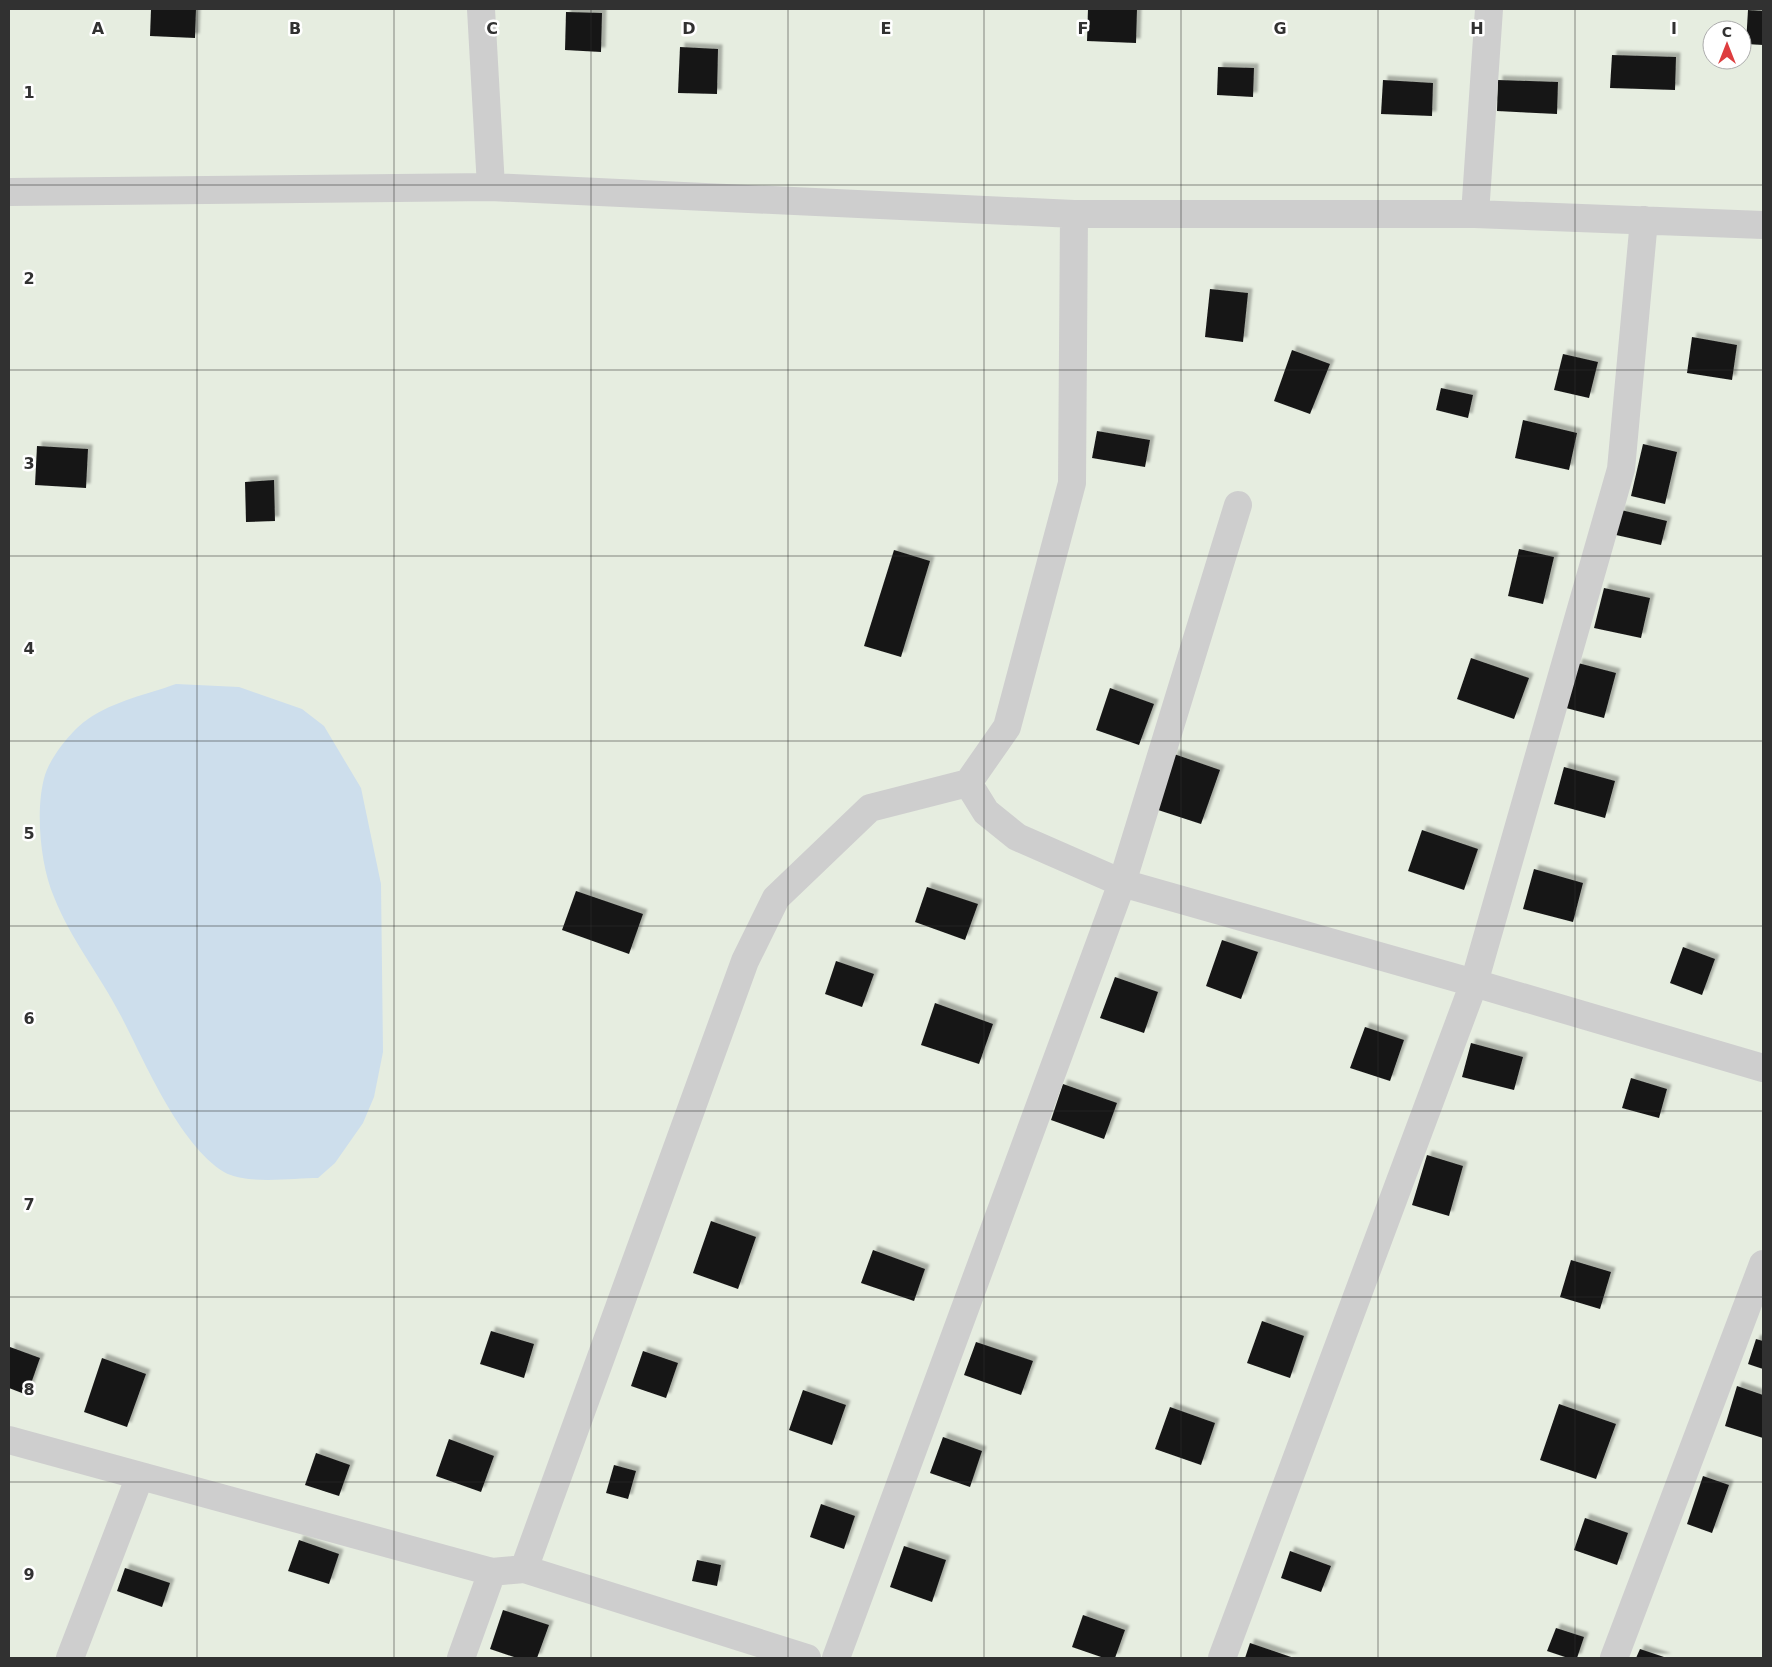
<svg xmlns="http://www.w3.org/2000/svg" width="1772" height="1667" viewBox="0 0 1772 1667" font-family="'DejaVu Sans',sans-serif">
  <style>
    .green { fill: #e6ede0; fill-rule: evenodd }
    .water { fill: #cddeec }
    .building { fill: #181818; filter: url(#shadow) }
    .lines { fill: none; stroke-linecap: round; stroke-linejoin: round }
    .minor { stroke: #cecece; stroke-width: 28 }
    .grid { fill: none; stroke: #313131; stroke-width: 1; stroke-opacity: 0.55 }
    .grid-label { font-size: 16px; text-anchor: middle; font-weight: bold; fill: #313131; stroke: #fff; stroke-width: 5; stroke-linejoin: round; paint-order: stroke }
  </style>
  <defs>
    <filter id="shadow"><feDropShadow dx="4.5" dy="-4.5" stdDeviation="1" flood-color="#0004"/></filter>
  </defs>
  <rect width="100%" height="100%" fill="#fff"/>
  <!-- green -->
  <path class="green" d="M9,9H1763V1658H9ZM1712,30H1742V60H1712Z"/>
  <!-- water -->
  <path class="water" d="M176,684L239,687L302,709L324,726L361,788L381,884L383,1052L374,1097L363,1123L335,1163L318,1178C293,1178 246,1185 224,1172C179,1144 145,1062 121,1016C100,975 71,940 54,897C40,865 35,808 45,775C51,756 73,729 88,719C114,701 148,694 176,684Z"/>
  <!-- building -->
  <path class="building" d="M151,9H196L195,38L150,36Z
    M1088,9H1137L1136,43L1087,41Z
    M1748,10L1763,11V45L1746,44Z
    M566,12L602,13L601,52L565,50Z
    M680,47L718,49L717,94L678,93Z
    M1612,55L1676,57L1675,90L1610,88Z
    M1218,67L1254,68L1253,97L1217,95Z
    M1383,80L1433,83L1432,116L1381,114Z
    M1498,80L1558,82L1557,114L1497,111Z
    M1210,289L1248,293L1243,342L1205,337Z
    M1692,337L1737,345L1732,380L1687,373Z
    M1292,350L1330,364L1310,414L1274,401Z
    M1563,354L1598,362L1589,398L1554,390Z
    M1441,388L1473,395L1468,418L1436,410Z
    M1523,420L1577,433L1569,470L1515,458Z
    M1097,431L1150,440L1145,467L1092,458Z
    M1643,444L1677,452L1665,504L1631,496Z
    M37,446L88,449L86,488L35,485Z
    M274,480L275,521L246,522L245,482Z
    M1621,510L1667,521L1661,545L1616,535Z
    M1519,549L1554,557L1543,604L1508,596Z
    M894,550L930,561L901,657L864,646Z
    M1604,588L1650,598L1641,638L1594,628Z
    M1471,658L1529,678L1514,719L1457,699Z
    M1578,663L1616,673L1604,718L1566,708Z
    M1110,688L1154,704L1139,745L1096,730Z
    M1174,754L1220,770L1201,824L1155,809Z
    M1564,767L1615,781L1605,818L1554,804Z
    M1422,830L1478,849L1464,890L1408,871Z
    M1534,869L1583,883L1573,922L1523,909Z
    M927,887L978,904L965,940L915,922Z
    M576,891L643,914L629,954L562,930Z
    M1222,940L1258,952L1241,999L1206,986Z
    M1683,947L1715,959L1702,995L1670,983Z
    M836,961L874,974L862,1007L825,994Z
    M1115,977L1158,992L1144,1033L1100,1018Z
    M935,1003L993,1024L979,1064L921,1045Z
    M1365,1027L1404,1040L1390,1081L1350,1068Z
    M1471,1043L1523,1057L1514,1090L1462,1077Z
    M1631,1078L1667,1089L1659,1118L1622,1108Z
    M1063,1084L1117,1103L1104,1139L1051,1120Z
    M1427,1155L1463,1166L1449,1216L1412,1205Z
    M711,1221L756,1237L738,1289L693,1273Z
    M873,1250L925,1269L914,1301L861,1283Z
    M1571,1260L1611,1272L1600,1309L1560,1297Z
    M1262,1321L1304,1336L1290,1378L1247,1363Z
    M491,1331L534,1344L524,1378L480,1364Z
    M1756,1339L1763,1341V1369L1748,1364Z
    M976,1342L1033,1361L1021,1395L964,1375Z
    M10,1347L40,1358L27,1395L9,1388Z
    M643,1351L678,1363L666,1398L631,1386Z
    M102,1358L146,1374L127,1427L84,1412Z
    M1737,1386L1763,1395V1438L1725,1426Z
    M803,1390L846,1405L832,1445L789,1430Z
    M1559,1404L1616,1424L1596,1479L1540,1460Z
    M1170,1407L1215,1423L1201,1465L1155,1449Z
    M943,1437L982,1451L970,1487L930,1473Z
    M449,1439L494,1456L481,1492L436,1476Z
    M316,1453L350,1465L339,1496L305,1485Z
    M614,1465L636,1471L628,1499L606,1493Z
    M1703,1476L1729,1485L1712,1533L1687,1524Z
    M821,1504L855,1516L844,1549L810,1537Z
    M1585,1518L1628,1533L1617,1565L1574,1550Z
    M299,1540L339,1554L329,1584L288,1571Z
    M904,1546L946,1560L932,1602L890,1587Z
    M1290,1551L1331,1566L1321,1592L1281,1578Z
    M697,1560L721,1565L717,1586L692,1581Z
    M125,1568L170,1583L162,1607L117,1591Z
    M503,1610L549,1625L537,1658H517L490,1649Z
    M1083,1615L1125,1630L1115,1658H1104L1072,1647Z
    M1556,1628L1584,1637L1577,1658H1568L1547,1651Z
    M1250,1643L1294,1658H1245Z
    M1640,1649L1667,1658H1636Z"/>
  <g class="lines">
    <!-- minor -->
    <path class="minor" d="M481,9L491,187
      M9,192L491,187L1074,214H1475L1763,225
      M1475,214L1489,9
      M968,783L986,812L1017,837L1122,883L1474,983L1763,1068
      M9,1440L492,1572L524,1569L807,1658
      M524,1569L745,961L776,898L870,808L968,783L1007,727L1072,483L1074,214
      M70,1658L140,1476
      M461,1658L492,1572
      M836,1658L1122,883L1238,505
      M1222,1658L1474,983L1621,469L1644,220
      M1614,1658L1763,1264"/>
  </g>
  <!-- grid -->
  <path class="grid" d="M197,9V1658M394,9V1658M591,9V1658M788,9V1658M984,9V1658M1181,9V1658M1378,9V1658M1575,9V1658M9,185H1763M9,370H1763M9,556H1763M9,741H1763M9,926H1763M9,1111H1763M9,1297H1763M9,1482H1763"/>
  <g class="grid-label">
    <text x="98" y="34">A</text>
    <text x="295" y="34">B</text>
    <text x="492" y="34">C</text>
    <text x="689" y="34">D</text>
    <text x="886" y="34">E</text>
    <text x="1083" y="34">F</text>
    <text x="1280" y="34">G</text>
    <text x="1477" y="34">H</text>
    <text x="1674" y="34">I</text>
    <text x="29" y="98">1</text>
    <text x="29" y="284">2</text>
    <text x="29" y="469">3</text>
    <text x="29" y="654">4</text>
    <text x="29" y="839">5</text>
    <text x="29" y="1024">6</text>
    <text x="29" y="1210">7</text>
    <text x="29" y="1395">8</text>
    <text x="29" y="1580">9</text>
  </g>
  <!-- border -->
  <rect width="1772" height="1667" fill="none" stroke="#313131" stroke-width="20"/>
  <!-- north arrow -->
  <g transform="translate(1727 45)"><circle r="24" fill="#ffffff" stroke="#adadad"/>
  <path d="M0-4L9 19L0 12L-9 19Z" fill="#de3d3f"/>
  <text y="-8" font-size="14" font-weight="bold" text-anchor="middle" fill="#313131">С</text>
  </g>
</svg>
